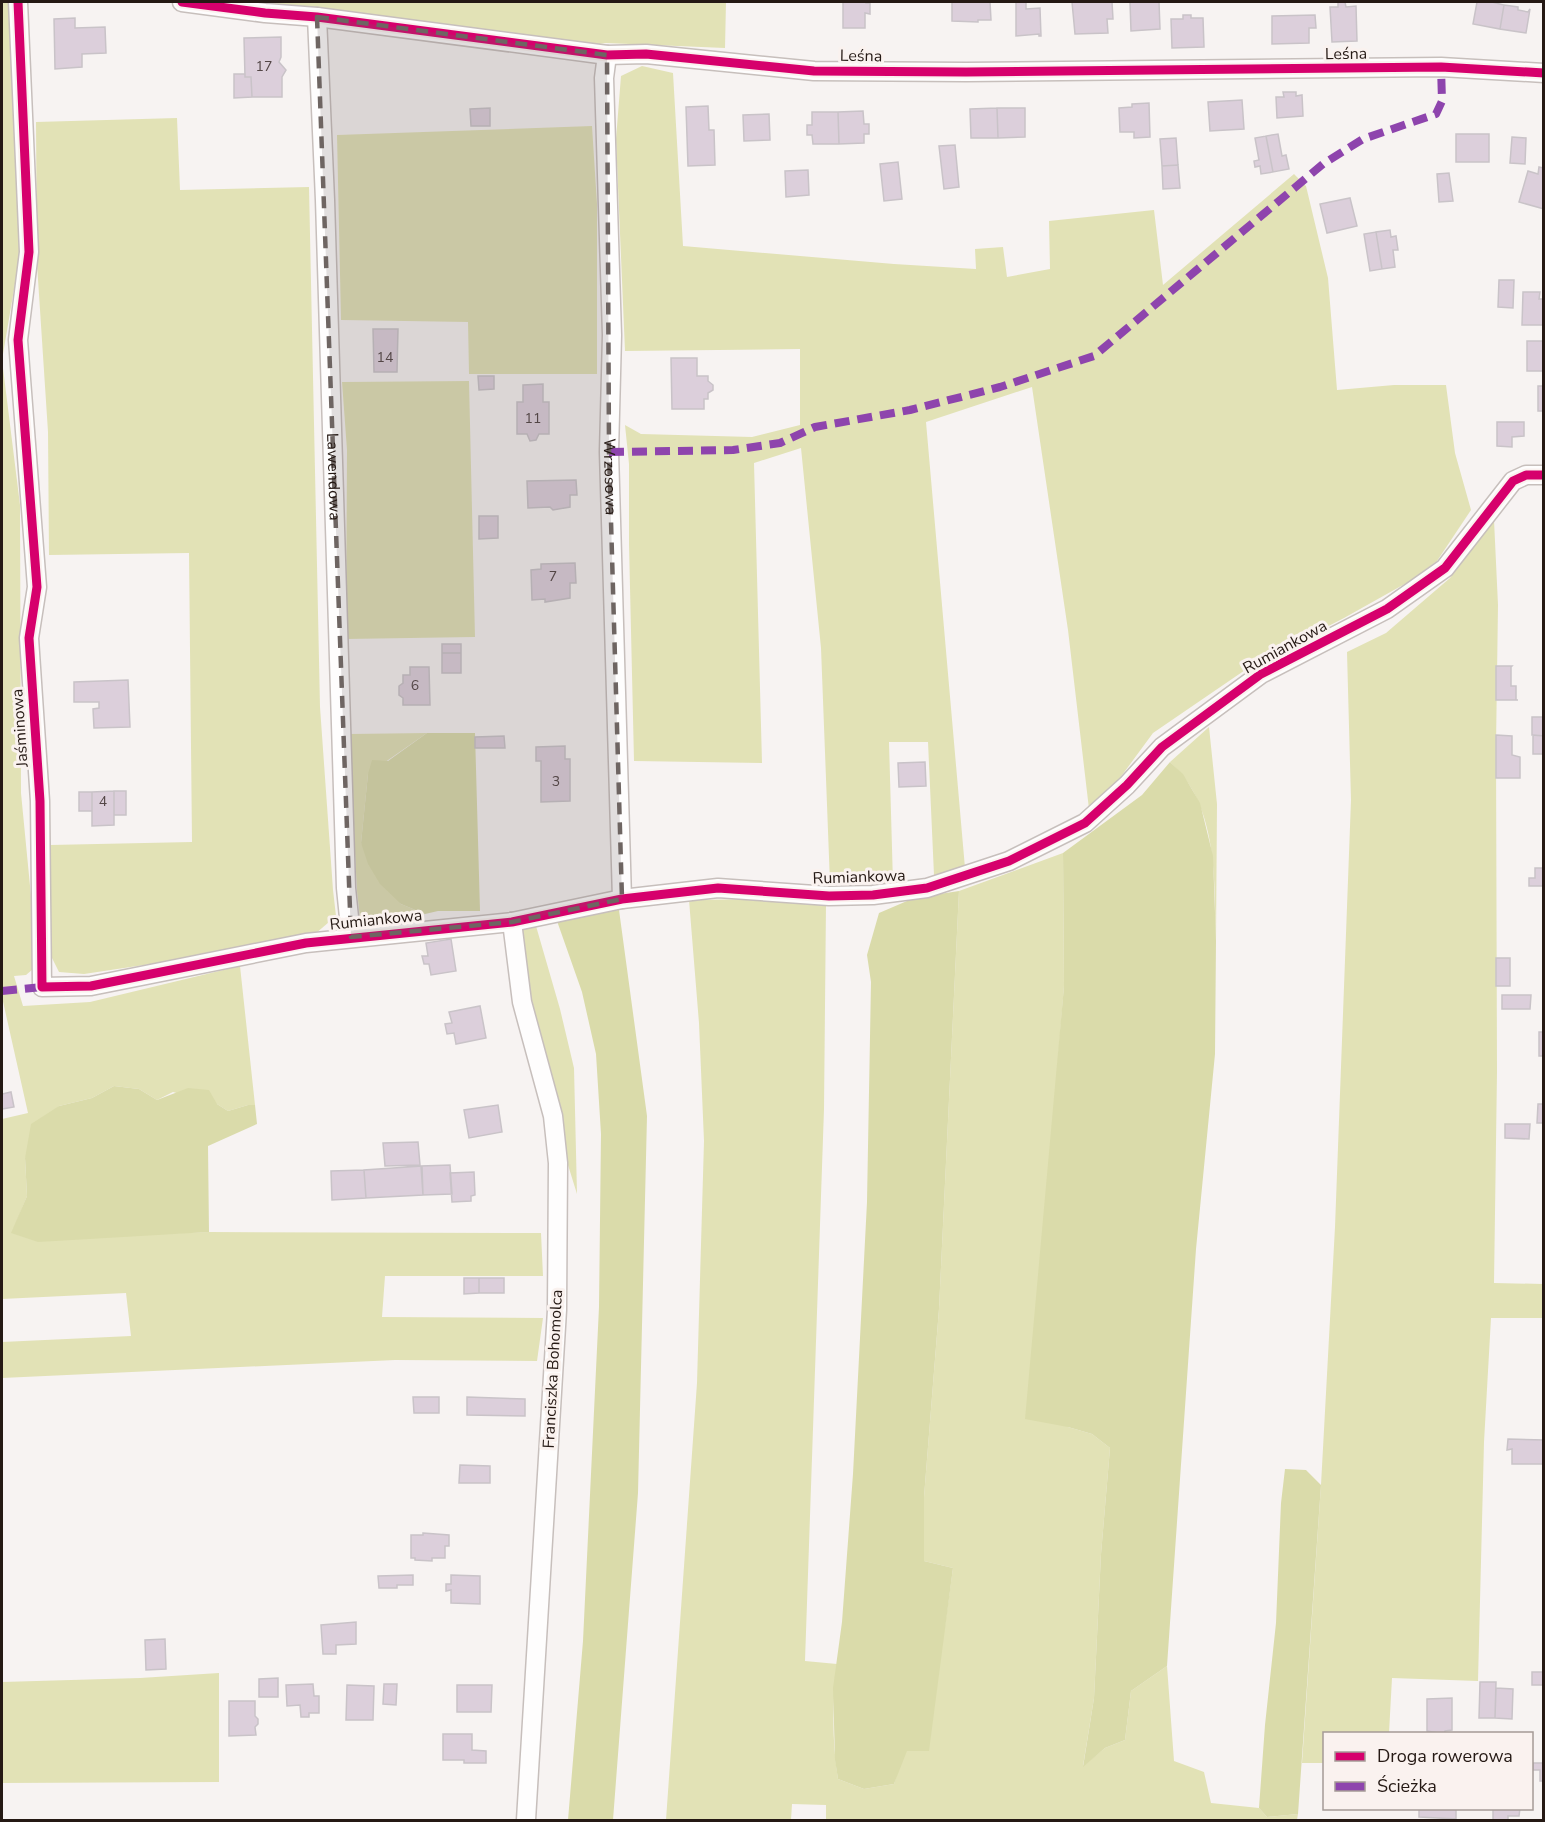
<svg xmlns="http://www.w3.org/2000/svg" width="1545" height="1822" viewBox="0 0 1545 1822" font-family="'Nunito Sans',sans-serif">
  <style>
    .green { fill: #e2e2b6 }
    .forest { fill: #dadbaa }
    .building { fill: #dccfdb; stroke: #c9c3c8; stroke-width: 1.5 }
    .lines { fill: none; stroke-linecap: round; stroke-linejoin: round }
    .street-casing { stroke: #c7bfbc; stroke-width: 21 }
    .street { stroke: #fefdfd; stroke-width: 18 }
    .quiet { stroke: #8e44ad; stroke-width: 8; stroke-dasharray: 15 8; stroke-linecap: butt }
    .cycleway-casing { stroke: #faf2ef; stroke-width: 13 }
    .cycleway { stroke: #d6006c; stroke-width: 9 }
    .marked { fill: #6e6562; fill-opacity: 0.2; stroke: #6e6562; stroke-width: 4.5; stroke-dasharray: 12 8; stroke-linejoin: round }
    .labels { text-anchor: middle; dominant-baseline: central; stroke-width: 6; stroke-linejoin: round; paint-order: stroke }
    .number-label { font-size: 14px; fill: #534646 }
    .street-label { font-size: 16px; fill: #251914; stroke: #faf2ef }
  </style>
  <rect width="100%" height="100%" fill="#f7f3f2"/>
  <!-- green -->
  <path class="green" d="M2,2H8L20,254L2,360L20,505L21,793L34,927L33,969L26,975L14,976L23,1006L90,1002L240,966L255,1105H248L228,1111L217,1104L173,1092L157,1100L139,1089L114,1086L92,1098L59,1106L25,1158L27,1196L12,1233L129,1235L209,1232L541,1233L543,1276H385L382,1317L543,1318L537,1361L395,1360L2,1378V1342L131,1336L126,1293L2,1299V1119L28,1113L2,997Z
    M243,2H726L725,48L606,43L587,46Z
    M642,66L673,73L683,246L894,264L976,269L975,249L1003,247L1007,277L1050,269L1049,221L1154,210L1163,285L1294,174L1306,186L1328,278L1337,390L1394,385H1446L1455,453L1471,510L1437,561L1410,581L1344,618L1251,666L1153,733L1114,786L1089,809L1068,630L1032,387L926,422L965,868L934,875L928,742H889L893,883H830L821,648L801,448L754,463L762,763L634,761L629,544V464L625,425L641,434L752,437L800,425V349L625,351L616,139L621,76Z
    M177,118L180,190L309,187L320,707L333,890L336,916L315,934L237,951L84,974L59,972L49,952L50,845L192,842L189,553L49,555L48,432L37,264L36,122Z
    M592,126L597,204V374H469L468,322L341,320L337,135Z
    M469,381L475,637L346,639L347,450L342,382Z
    M1494,520L1498,605L1496,746L1497,1072L1494,1283L1543,1284V1318H1491L1484,1442L1478,1681L1392,1678L1389,1733L1324,1734V1763H1302L1321,1485L1335,1227L1351,800L1347,652L1386,633L1450,578Z
    M1209,727L1217,804L1216,941C1214,881 1219,806 1170,762Z
    M427,733L368,774L361,843L401,904L425,914L385,921L360,918L357,891L349,734Z
    M1063,853L1064,986L1048,1184L1068,1427L1092,1434L1110,1448L1101,1554L1094,1698L1083,1766L1105,1748L1125,1740L1131,1691L1167,1666L1174,1761L1204,1772L1211,1803L1259,1808L1267,1817L1298,1814L1297,1820H826V1805L792,1804L791,1820H666L697,1383L704,1141L699,1023L689,900L765,899L826,904L824,1109L805,1661L837,1664C832,1701 832,1742 838,1779L864,1789L894,1784L945,1625L953,1568L924,1561V1497L939,1309L959,891Z
    M536,926L560,1009L574,1068L577,1194L568,1165L541,1037L527,980L521,930Z
    M219,1673V1782L2,1783V1682L140,1678Z"/>
  <!-- forest -->
  <path class="forest" d="M427,733H475L480,911H438L425,914L401,904L380,884L368,864L361,843L368,774L372,760L388,761Z
    M1170,762L1183,774L1200,803L1213,856L1216,941L1215,1054L1196,1249L1167,1666L1131,1691L1125,1740L1105,1748L1083,1767L1094,1698L1101,1554L1110,1448L1092,1434L1068,1427L1025,1419L1064,986L1063,853L1142,795Z
    M959,891L939,1309L924,1497V1561L953,1568L929,1751H907L894,1784L864,1789L838,1779L835,1760L833,1688L842,1622L853,1474L867,1202L871,982L867,955L879,913L914,898Z
    M619,910L647,1116L638,1493L613,1820H568L583,1641L599,1307L601,1134L596,1054L582,992L557,921Z
    M114,1086L139,1089L157,1100L188,1088L209,1090L217,1104L228,1111L248,1105H255L257,1124L208,1146L209,1232L38,1242L11,1233L27,1196L25,1158L31,1124L59,1106L92,1098Z
    M1285,1469L1306,1470L1321,1485L1298,1814L1267,1817L1259,1808L1265,1725L1276,1623L1281,1503Z"/>
  <!-- building -->
  <path class="building" d="M843,2H866V3H870V14L865,13V28H843Z
    M952,2H990L991,20H978V22L952,21Z
    M1016,2H1026V9L1040,8L1041,36H1039V34L1016,36Z
    M1072,2H1112L1113,19H1107L1108,33L1075,34Z
    M1130,2H1159L1160,29L1131,31Z
    M1338,2H1345L1346,7L1356,6L1357,41L1332,42L1330,7H1338Z
    M1477,2H1492L1504,5L1500,29L1473,24Z
    M1504,5L1518,7V10L1528,12L1530,9L1526,33L1500,29Z
    M1183,15H1191V18H1203L1204,47L1172,48L1171,19H1183Z
    M1315,15L1316,28H1309V43L1272,44V16Z
    M75,18V28L105,27L106,53L82,54V67L55,69L54,19Z
    M281,37V57L279,62L286,70L282,77V97H252L251,77H245L244,38Z
    M234,74H245V77H251L252,97L234,98Z
    M1283,92H1296V96L1302,95L1303,116L1277,118L1276,97H1284Z
    M1242,100L1244,129L1210,131L1208,102Z
    M1149,103L1150,137L1134,138V132H1120L1119,108L1132,107V104Z
    M708,106L709,130H714L715,165L688,166L686,107Z
    M490,108V126H471L470,109Z
    M997,108L998,138H971L970,109Z
    M997,108H1025V137L998,138Z
    M863,111L864,124H869V134H864V143L839,144L838,112Z
    M812,112H838L839,144H813L812,135H807V125H812Z
    M769,114L770,140L744,141L743,115Z
    M1278,134L1282,156L1286,155L1289,169L1273,172L1266,136Z
    M1456,134H1489V162H1456Z
    M1266,136L1273,172L1261,174L1260,166L1255,167L1254,161L1259,160L1255,138Z
    M1512,137L1526,138L1525,164L1510,163Z
    M1176,138L1178,165L1162,166L1160,139Z
    M955,145L959,187L944,189L939,146Z
    M898,162L902,199L884,201L880,164Z
    M1178,165L1180,188L1163,189L1162,166Z
    M1539,167L1544,168V209L1519,202L1528,171L1538,174Z
    M808,170L809,195L786,197L785,171Z
    M1449,173L1453,201L1439,202L1437,174Z
    M1350,198L1357,226L1327,233L1320,204Z
    M1390,230L1391,237L1396,236L1398,250H1393L1395,267L1382,269L1376,232Z
    M1376,232L1382,269L1370,271L1364,234Z
    M1499,280H1514L1513,308L1498,307Z
    M1523,292H1540L1539,299H1544V325H1522Z
    M373,329H398L397,372H374Z
    M1527,341H1544V371H1527Z
    M671,358H697V376H708V381L713,385V390L708,393V399H704V409H672Z
    M478,376H494V389L479,390Z
    M543,384V402H549V434H539L536,440L530,441L527,434H517V402H523V385Z
    M1538,386H1544V411H1538Z
    M1497,422H1524V436L1512,437V447L1497,446Z
    M576,480L577,495H570V507L553,510L550,507L528,508L527,481Z
    M479,516H498V538L479,539Z
    M575,563L576,583H570V598L545,602V599L532,600L531,570L541,569V564Z
    M442,644H461V653H442Z
    M442,653H461V673H442Z
    M1496,666H1512L1511,667V686H1516V700H1518H1496Z
    M410,667H429L430,705H403V698L399,695V686L403,683V675H410Z
    M128,680L130,727L94,728L93,709L99,708V702H74V682Z
    M1532,717H1544V736L1532,735Z
    M1496,735L1512,736V755L1520,757V778H1496Z
    M1533,735L1544,736V754H1533Z
    M504,736L505,748H475V737Z
    M565,746V759H570V801L541,802V761H536V747Z
    M925,762L926,786L899,787L898,763Z
    M114,791V825L92,826V792Z
    M114,791H126V815H114Z
    M79,792H92V811H79Z
    M1535,868H1544V886H1529V878H1535Z
    M451,939L456,971L431,975L429,964H424L422,956H428L426,943Z
    M1496,958H1510V986H1496Z
    M1502,995H1531L1530,1009H1502Z
    M480,1006L486,1038L456,1044L454,1033L447,1034L445,1024L452,1023L449,1012Z
    M1539,1032H1544V1056H1539Z
    M11,1092L14,1107L2,1109V1094Z
    M1538,1104H1544V1123H1537Z
    M498,1105L502,1132L469,1138L464,1110Z
    M1505,1124H1530L1529,1139L1505,1138Z
    M418,1142L420,1165L385,1166L383,1143Z
    M450,1165L452,1194L423,1195L421,1166Z
    M422,1166L423,1195L366,1198L364,1170Z
    M364,1170L366,1198L332,1200L331,1171Z
    M474,1172L475,1195L471,1196V1201L452,1202L450,1173Z
    M464,1278H479V1293L464,1294Z
    M479,1278H504V1293H479Z
    M413,1397H439V1413H414Z
    M467,1397L525,1399V1416L467,1415Z
    M1508,1439L1544,1440V1464H1512V1449L1507,1450Z
    M460,1465L490,1466V1483H459Z
    M423,1533L449,1535V1546H445V1558H432V1561L415,1560V1558H411V1535H423Z
    M413,1575V1585H397V1588H379L378,1576Z
    M451,1575L480,1576V1604L451,1603V1590L446,1591V1584H451Z
    M356,1622V1644L336,1645V1654H323L321,1625Z
    M165,1639L166,1669L146,1670L145,1640Z
    M1532,1672H1544V1685H1532Z
    M278,1678V1697H259V1679Z
    M1480,1682H1496L1495,1718H1479Z
    M313,1684L314,1696H319V1713H309V1717H301L300,1705L287,1706L286,1685Z
    M384,1684H397L396,1705L383,1704Z
    M347,1685L374,1686L373,1720H346Z
    M457,1685H492L491,1712H457Z
    M1496,1688L1513,1689L1512,1719L1495,1718Z
    M1452,1698V1730L1445,1731L1444,1734L1427,1731V1699Z
    M229,1701H255V1716L258,1719V1724L255,1727L256,1735L229,1736Z
    M443,1734H472V1750L486,1751V1763H464V1760H443Z
    M1533,1763H1544V1781H1540V1770H1533Z
    M1419,1808H1456V1819L1419,1817Z
    M1493,1808H1520L1519,1816H1508V1820H1493Z"/>
  <g class="lines">
    <defs>
      <g id="street">
        <path d="M18,2L29,252L18,340L37,587L29,638L40,801L42,987L91,986L306,943L512,922L622,899L718,888L829,896L873,895L927,888L1009,861L1085,823L1127,785L1162,747L1261,674L1387,609L1445,568L1513,481L1526,475H1544"/>
        <path d="M182,2L265,13L317,17L607,55L646,54L814,71L966,72L1441,67L1544,73"/>
        <path id="s1" d="M317,17L325,200L346,888L351,937"/>
        <path id="s2" d="M607,55L604,78L612,335L609,452L622,899"/>
        <path d="M512,922L522,1002L553,1116L558,1163L557,1310L526,1820"/>
      </g>
    </defs>
    <!-- street casing -->
    <use href="#street" class="street-casing"/>
    <!-- street -->
    <use href="#street" class="street"/>
    <!-- quiet -->
    <path class="quiet" d="M609,452L733,450L780,443L815,427L910,410L1000,387L1094,356L1323,164L1363,139L1436,114L1442,101L1441,67
      M2,991L42,987"/>
    <defs>
      <path id="cycleway" d="M18,2L29,252L18,340L37,587L29,638L40,801L42,987L91,986L306,943L512,922L622,899L718,888L829,896L873,895L927,888L1009,861L1085,823L1127,785L1162,747L1261,674L1387,609L1445,568L1513,481L1526,475H1544
        M182,2L265,13L317,17L607,55L646,54L814,71L966,72L1441,67L1544,73"/>
    </defs>
    <!-- cycleway casing -->
    <use href="#cycleway" class="cycleway-casing"/>
    <!-- cycleway -->
    <use href="#cycleway" class="cycleway"/>
  </g>
  <!-- marked area -->
  <path class="marked" d="M317,17L607,55L609,452L622,899L512,922L351,937Z"/>
  <g class="labels">
    <!-- number labels -->
    <g class="number-label">
      <text x="264" y="66">17</text>
      <text x="385" y="357">14</text>
      <text x="533" y="418">11</text>
      <text x="553" y="576">7</text>
      <text x="415" y="685">6</text>
      <text x="556" y="781">3</text>
      <text x="103" y="801">4</text>
    </g>
    <!-- street labels -->
    <g class="street-label">
      <text transform="translate(1346 54) rotate(-1)">Leśna</text>
      <text transform="translate(861 56) rotate(1)">Leśna</text>
      <text stroke="none"><textPath href="#s1" startOffset="460">Lawendowa</textPath></text>
      <text stroke="none"><textPath href="#s2" startOffset="422">Wrzosowa</textPath></text>
      <text transform="translate(1285 647) rotate(-29)">Rumiankowa</text>
      <text transform="translate(20 728) rotate(-94)">Jaśminowa</text>
      <text transform="translate(859 877) rotate(-2)">Rumiankowa</text>
      <text transform="translate(376 920) rotate(-6)">Rumiankowa</text>
      <text transform="translate(553 1369) rotate(-87)">Franciszka Bohomolca</text>
    </g>
  </g>
  <!-- border -->
  <rect width="1545" height="1822" fill="none" stroke="#251914" stroke-width="6"/>
  <!-- legend -->
  <rect x="1323" y="1732" width="210" height="78" fill="#faf2ef" stroke="#a59b97" stroke-width="1.5"/>
  <rect x="1335" y="1752" width="30" height="9" fill="#d6006c" stroke="#a59b97" stroke-width="1.5"/>
  <text x="1377" y="1762" font-size="18" fill="#251914">Droga rowerowa</text>
  <rect x="1335" y="1782" width="30" height="9" fill="#8e44ad" stroke="#a59b97" stroke-width="1.5"/>
  <text x="1377" y="1792" font-size="18" fill="#251914">Ścieżka</text>
</svg>
